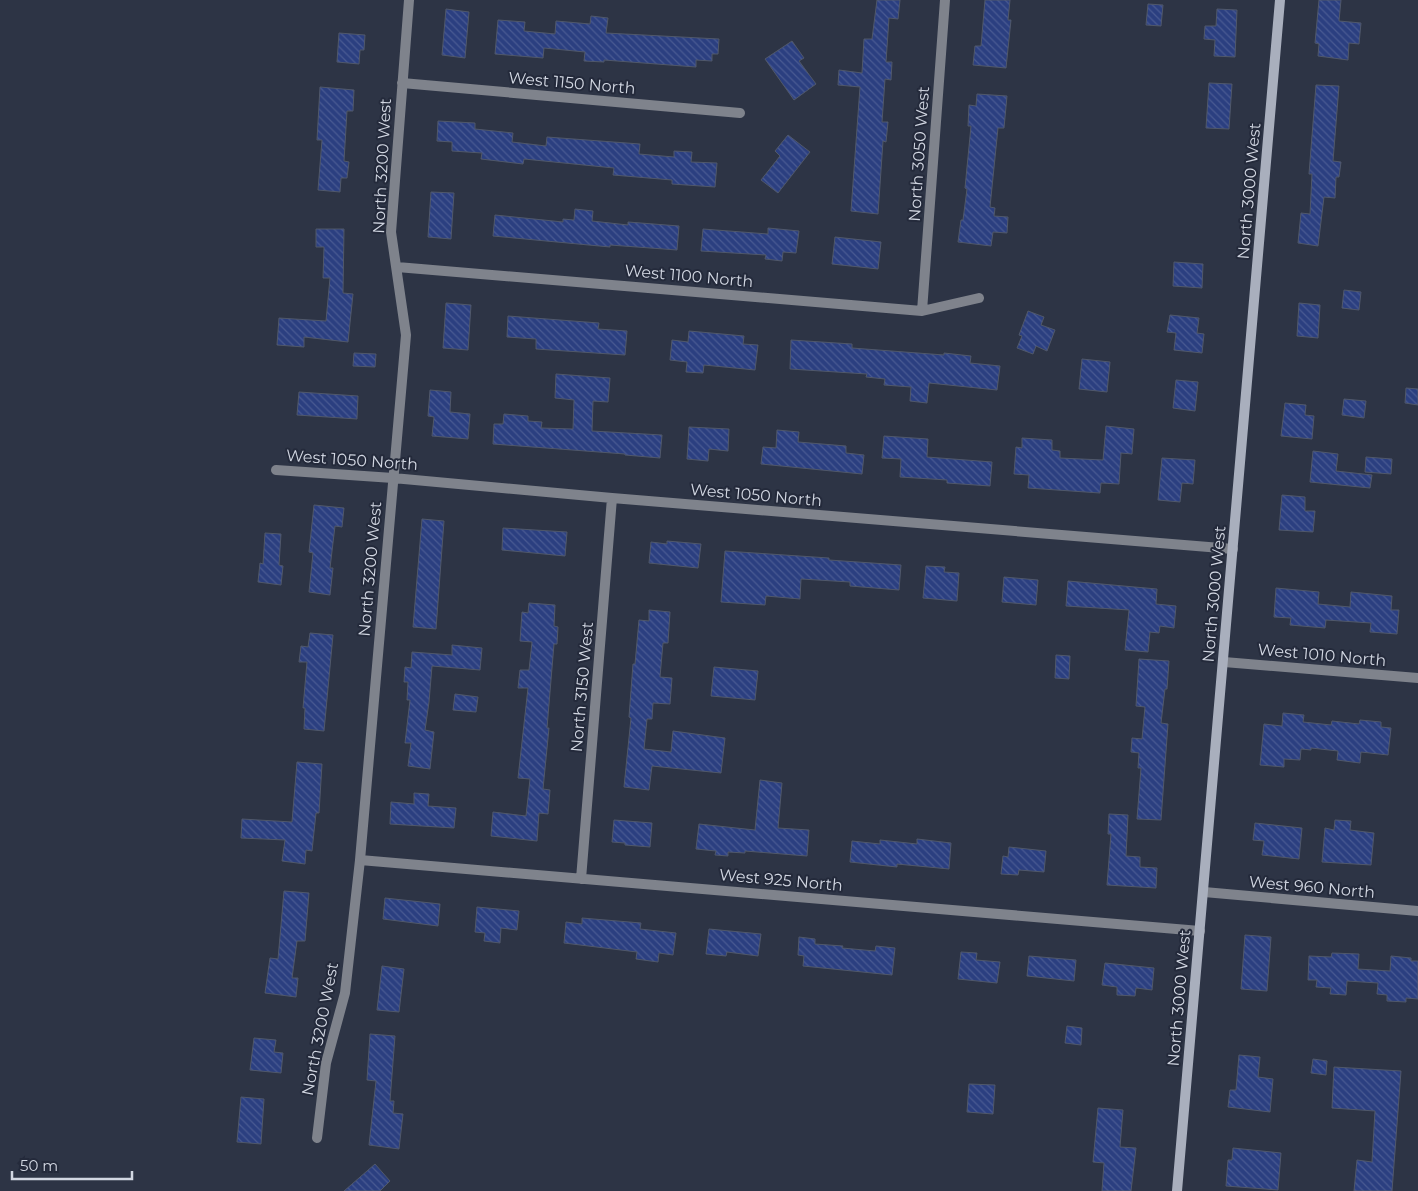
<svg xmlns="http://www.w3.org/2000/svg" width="1418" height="1191" viewBox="0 0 1418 1191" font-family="Montserrat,sans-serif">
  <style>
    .building { fill: url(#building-back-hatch); stroke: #50586a }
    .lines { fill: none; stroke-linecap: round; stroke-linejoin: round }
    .minor { stroke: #7f838c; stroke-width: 10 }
    .secondary { stroke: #a9afbd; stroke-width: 10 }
    .labels { text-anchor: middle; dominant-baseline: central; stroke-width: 4; stroke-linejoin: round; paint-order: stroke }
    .street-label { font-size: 16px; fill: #d2d7e2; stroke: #242a3b }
  </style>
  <defs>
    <pattern id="building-back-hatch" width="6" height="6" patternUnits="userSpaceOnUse" patternTransform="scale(1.25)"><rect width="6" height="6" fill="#2b3f80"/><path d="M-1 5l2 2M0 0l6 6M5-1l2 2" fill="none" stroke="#495a92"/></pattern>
  </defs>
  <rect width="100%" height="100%" fill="#2d3445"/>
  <!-- building -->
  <path class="building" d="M877,0H900L898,19L889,18L886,62H892L891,80L885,79L882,122H888L886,142L883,141L878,214L851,211L860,87L838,85L839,70L862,73L864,39H872Z
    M985,0H1010L1008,20H1011L1006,68L973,65L975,46H981Z
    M1319,0H1341L1339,21L1361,23L1359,44L1349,43L1348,60L1318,56L1319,44L1315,43Z
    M1148,4L1163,5L1161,26L1146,25Z
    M446,9L469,12L465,58L442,55Z
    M1217,9L1237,10L1235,57L1214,56L1215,40L1204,39L1205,26H1216Z
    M591,16L608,18L606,33L719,39L718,54H712V61L696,60V67L604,60V62L584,61L585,52L544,48L543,58L495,54L498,20L525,22L524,31L555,34L556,21L590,24Z
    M339,33L365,35L364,50H360L359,64L337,62Z
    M792,41L804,58L799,61L816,84L794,100L765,59Z
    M1209,83L1232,84L1229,129L1206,128Z
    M1316,85L1339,86L1333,161L1341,162L1339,177H1336L1335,198L1324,197L1318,246L1298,243L1301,213L1310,214L1312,174H1309Z
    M320,87L354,90L353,111H347L344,161L349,162L347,178H341L340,192L318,190L322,140H317Z
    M977,94L1007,96L1004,128H998L990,207L995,208L994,216L1008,217L1007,233L993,232L991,246L958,242L961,220H963L967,189L965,188L971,126H968L969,105L976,106Z
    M438,121L475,123V129L513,133L512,142L546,146L547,137L640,144L639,154L674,157V151L692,152L691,162L717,163L715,187L672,184V180L613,175L614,168L524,159L523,164L481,159L482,153L452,151V142L437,141Z
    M788,135L810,152L778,193L761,180L780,156L775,151Z
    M431,192L454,193L451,239L428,237Z
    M575,209L593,211L592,221L628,225V222L679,226L677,250L610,245V247L493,236L495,215L563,222V219L574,220Z
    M768,228L799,231L796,253L783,252L782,261L765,259L766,255L701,251L703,229L768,234Z
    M316,229H344L343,293L353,294L348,342L304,337V347L277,345L279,318L326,321L330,278H323L324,247H316Z
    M835,237L881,242L878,269L832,264Z
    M1174,262L1203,264L1202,288L1173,286Z
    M1344,290L1361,292L1359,310L1342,308Z
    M446,303L471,305L468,350L443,348Z
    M1299,303L1320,305L1318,338L1297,336Z
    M1028,311L1044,317L1041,325L1055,330L1047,351L1036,346L1033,354L1017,348L1022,336L1019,335Z
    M1170,315L1199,318L1197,333L1204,334L1202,353L1174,350L1176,333L1167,332Z
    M508,316L599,323L598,329L627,331L625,355L536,349V339L507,337Z
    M689,331L744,336L743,344L758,345L755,370L704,365L703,373L686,372L687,362L670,360L672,340L688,342Z
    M791,340L852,344V348L944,355V353L971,356L970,363L1000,366L997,390L929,383L927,403L910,401L911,387L884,385L885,379L866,377L867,374L790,369Z
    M354,353L376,354L375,367L353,366Z
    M1082,359L1110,362L1107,392L1079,389Z
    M556,374L610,378L608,402L593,401L592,431L662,435L660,458L625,455V454L493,444L494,424H503L504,414L528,416V421L542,422L541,428L573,429L574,400L555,398Z
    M1176,380L1198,382L1195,411L1173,408Z
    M1406,388L1418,389V405L1405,403Z
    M430,390L451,392L450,412L470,414L468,439L432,436L434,417L428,416Z
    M299,392L358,396L357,419L297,415Z
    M1344,399L1366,401L1364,418L1342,415Z
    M1285,403L1306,405L1305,415L1314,416L1312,439L1281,436Z
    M1106,426L1134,429L1132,454L1121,453L1119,484L1101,483L1100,493L1028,488L1029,475L1014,474L1016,447L1022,448V438L1052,440V450L1060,451V458L1103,460Z
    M689,427L729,429L728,451L709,449L708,461L687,459Z
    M777,430L799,432L798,442L846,446V453L864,455L862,474L761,464L763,447L776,448Z
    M884,436L928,439L927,457L992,462L990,486L947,483V480L900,477L901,459L882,458Z
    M1313,451L1338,454L1336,471L1372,475L1370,488L1310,482Z
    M1366,457L1392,459L1391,474L1365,472Z
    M1162,458L1195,460L1193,484L1182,483L1180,502L1158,500Z
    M1282,495L1305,497V511H1315L1313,532L1279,530Z
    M314,505L344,508L342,527L335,526L330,568H333L330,595L309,592L313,553L309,552Z
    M422,519L444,521L436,629L413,627Z
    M503,528L567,532L565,556L502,550Z
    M265,533L281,534L279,565L283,566L281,585L258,582L260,563L263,564Z
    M667,541L701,544L698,568L649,563L651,542L667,544Z
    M725,551L829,558V560L901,565L899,590L850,586V582L801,579L800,599L766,596L765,605L721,602Z
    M926,566L945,567L944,572L959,573L957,601L923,598Z
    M1004,577L1038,580L1036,605L1002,602Z
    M1068,581L1157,589L1156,604L1176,606L1174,628L1160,626L1159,633L1150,632L1148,652L1125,650L1129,610L1066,606Z
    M1276,588L1319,592L1318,604L1350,607L1351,592L1392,596L1391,610H1399L1397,634L1370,632L1371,623L1326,620L1325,628L1290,625L1291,618L1274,617Z
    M529,603L555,605L554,626L558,627L557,644H554L547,728H549L543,789L550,790L548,814L539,813L537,841L491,836L493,812L526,816L530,779L518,778L528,688H518L520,670H529L532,642L520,641L522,612L528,613Z
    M649,610L670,612L668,643H663L660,677L672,678L670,704L653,703L652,719H647L644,749L671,752L673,731L725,738L721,773L652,766L649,790L624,787L631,718L629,717L633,664H635L639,620L649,621Z
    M310,633L333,635L324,731L304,729L305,708H303L307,662H299L301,646L308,647Z
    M452,645L482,648L480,670L432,666L429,702L425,730L434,732L430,769L408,766L411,743H405L410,700H407L408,682H404L405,667L411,668L412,652L452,655Z
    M1056,655L1070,656L1069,679L1055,678Z
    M1139,659L1169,661L1167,689H1165L1161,723L1168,724L1161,820L1137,819L1141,768H1138L1139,753L1131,752L1132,738L1142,739L1145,707L1136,706Z
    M714,667L758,671L755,700L711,696Z
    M455,694L478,697L476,712L453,710Z
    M1283,713L1304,715L1303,722L1331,725L1332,721L1359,724L1360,720L1381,722V727L1391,728L1388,755L1361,752L1360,763L1337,760L1338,751L1311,748V750L1301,749L1300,760L1284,759V767L1260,765L1264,724L1282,726Z
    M297,762L322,764L319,813H316L312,851L306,850L305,864L282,861L285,840L241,838L242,819L292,822Z
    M760,780L782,783L778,828L809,830L807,856L745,851V853L728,852V856L715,855L716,851L696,849L699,824L755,830Z
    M414,793L429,794L428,806L456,808L454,828L390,824L391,802L414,804Z
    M1109,814L1128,815L1126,856L1140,857V867L1157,868L1156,888L1107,885L1111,834H1108Z
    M614,820L652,823L650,847L625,845V843L612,842Z
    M1335,820L1351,821L1350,830L1374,833L1371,865L1322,862L1325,828L1334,830Z
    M1255,823L1302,828L1299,859L1262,855L1264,841L1253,840Z
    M917,839L951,843L949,869L897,864V867L850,862L852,841L880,844V840L917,844Z
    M1009,847L1046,851L1044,872L1019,870L1018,875L1001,874L1003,856L1008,857Z
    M284,891L309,893L305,941H297L292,978H298L296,997L265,993L270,958L278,959Z
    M385,898L440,904L438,926L383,919Z
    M477,907L519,911L517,930L501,928L500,943L484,941L485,933L475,932Z
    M582,918L641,923L640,929L676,933L673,955L659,953L658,962L636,959L637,952L564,943L566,922L582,924Z
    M709,929L761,934L758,956L727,952L726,956L706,954Z
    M1245,935L1271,937L1267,991L1241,989Z
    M799,937L815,939V944L843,946L842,948L875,951L876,946L895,948L892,975L803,966L804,956L798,955Z
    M961,952L977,953L976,960L1000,962L997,983L958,979Z
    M1332,953L1359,954L1358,969L1390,971L1391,956L1411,958V961H1418V999L1406,998V1002L1387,1001V995L1377,994L1378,983L1347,981L1346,995L1330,994L1331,988L1316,987L1317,980H1308L1309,956L1331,957Z
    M1029,956L1076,960L1074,981L1027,976Z
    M1105,963L1154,968L1152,990L1136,988L1135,996L1117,995V987L1102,985Z
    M382,966L404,969L399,1012L377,1010Z
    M1067,1026L1082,1028L1081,1045L1065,1043Z
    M370,1034L395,1036L390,1101H394L393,1113L403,1114L399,1149L369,1145L376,1081L367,1080Z
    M254,1038L276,1040L274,1052L283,1053L281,1073L250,1070Z
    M1239,1055L1260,1057L1258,1077L1273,1079L1270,1112L1228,1107L1230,1090H1236Z
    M1313,1059L1327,1061L1326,1075L1311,1073Z
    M1334,1067L1401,1071L1392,1191H1354L1357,1160L1372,1162L1375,1111L1332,1108Z
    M969,1084L995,1085L993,1114L967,1112Z
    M241,1097L264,1099L261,1144L237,1142Z
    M1098,1108L1123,1110L1120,1147L1136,1148L1131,1191H1102L1104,1163L1093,1162Z
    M1233,1148L1281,1153L1278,1190L1226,1186L1228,1160H1232Z
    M375,1164L390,1181L380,1191H344Z"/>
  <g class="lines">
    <!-- minor -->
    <path class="minor" d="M402,83L740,113
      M397,267L922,311L979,298
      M922,311L945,0
      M276,470L393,478L612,498L1233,549
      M1224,662L1418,678
      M360,860L1200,931
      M581,879L612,498
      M1204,892L1418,911
      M317,1138L326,1063L345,993L360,860L406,335L391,232L409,0"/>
    <!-- secondary -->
    <path class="secondary" d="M1177,1191L1280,0"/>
  </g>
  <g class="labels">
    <!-- street labels -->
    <g class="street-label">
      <text transform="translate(572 83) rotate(5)">West 1150 North</text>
      <text transform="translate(919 154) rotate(-86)">North 3050 West</text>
      <text transform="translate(382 166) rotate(-87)">North 3200 West</text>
      <text transform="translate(1249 191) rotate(-85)">North 3000 West</text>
      <text transform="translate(689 276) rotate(5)">West 1100 North</text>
      <text transform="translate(352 460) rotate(4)">West 1050 North</text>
      <text transform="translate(756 495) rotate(5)">West 1050 North</text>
      <text transform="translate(370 569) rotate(-85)">North 3200 West</text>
      <text transform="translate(1214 594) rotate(-85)">North 3000 West</text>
      <text transform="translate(1322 655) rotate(5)">West 1010 North</text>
      <text transform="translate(582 687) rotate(-85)">North 3150 West</text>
      <text transform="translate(781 880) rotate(5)">West 925 North</text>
      <text transform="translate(1312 887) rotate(5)">West 960 North</text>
      <text transform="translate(1179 998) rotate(-85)">North 3000 West</text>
      <text transform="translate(320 1029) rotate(-79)">North 3200 West</text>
    </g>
  </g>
  <!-- scale -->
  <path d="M12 1171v8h120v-8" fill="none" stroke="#d2d7e2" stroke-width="2.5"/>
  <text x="20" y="1171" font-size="15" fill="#d2d7e2" stroke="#242a3b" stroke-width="4" paint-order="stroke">50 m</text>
</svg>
